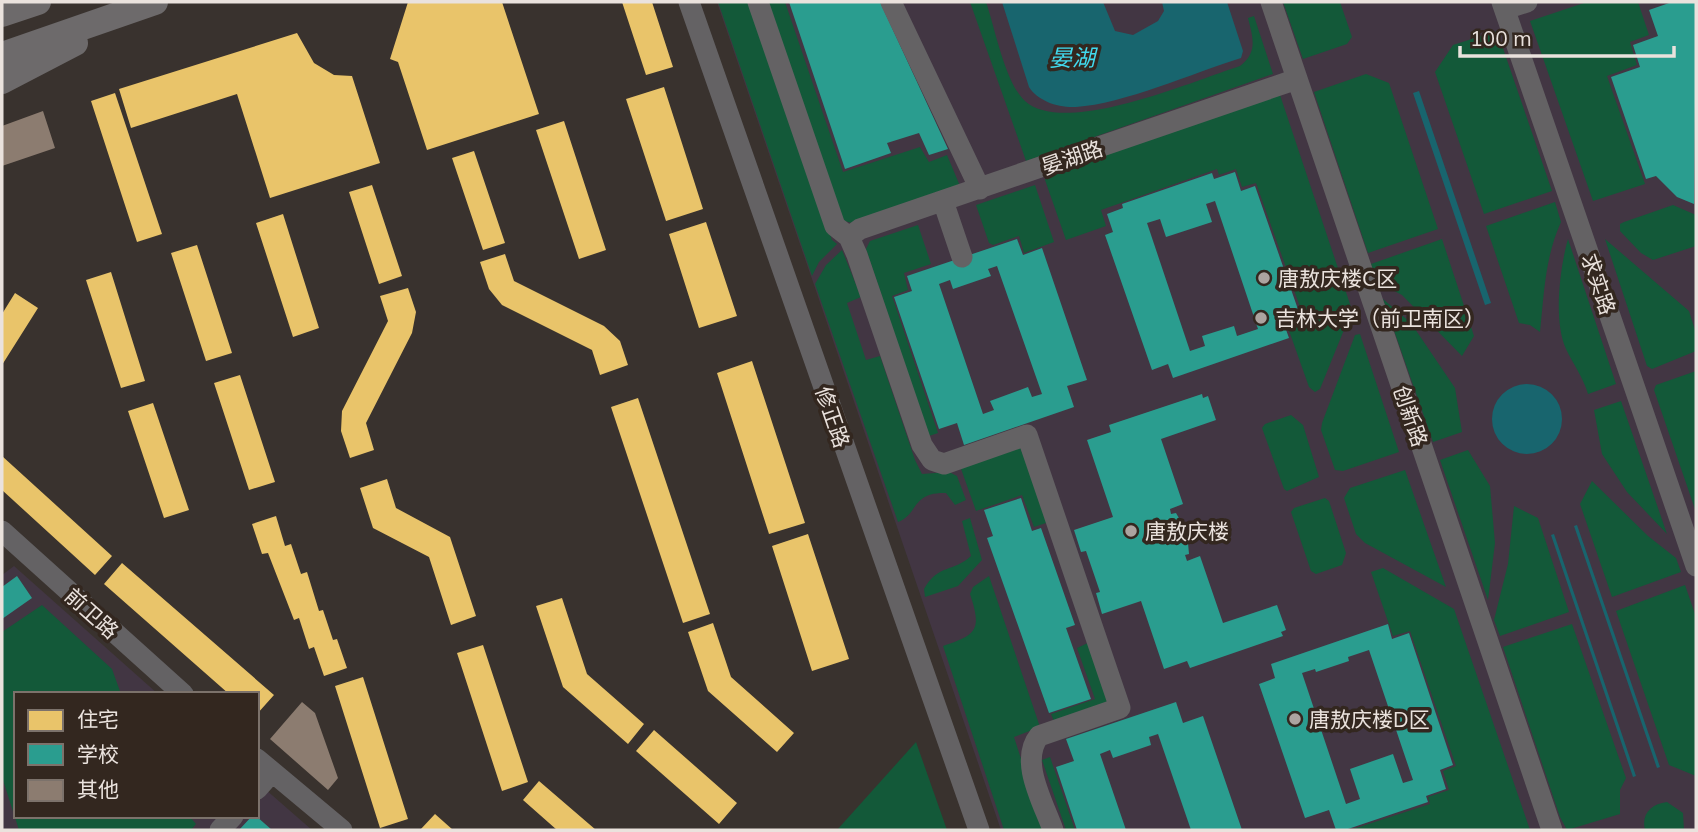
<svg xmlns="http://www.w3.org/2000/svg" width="1698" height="832" viewBox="0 0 1698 832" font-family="Mulish,'Noto Sans SC',sans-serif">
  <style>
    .education { fill: #423643 }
    .green { fill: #135939 }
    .water { fill: #18656e }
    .homes { fill: #e9c46a }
    .schools { fill: #2a9d8f; fill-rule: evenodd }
    .building { fill: #8c7c70 }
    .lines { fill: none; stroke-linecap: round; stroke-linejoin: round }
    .minor { stroke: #646264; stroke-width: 21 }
    .major { stroke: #6d6a6b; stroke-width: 26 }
    .poi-dot { fill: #aca4a0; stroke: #33271f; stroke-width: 2.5 }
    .labels { text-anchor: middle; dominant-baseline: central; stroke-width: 7; stroke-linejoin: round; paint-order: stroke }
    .street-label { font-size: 21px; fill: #eae2dd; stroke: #33271f }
    .poi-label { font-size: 21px; fill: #eae2dd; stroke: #33271f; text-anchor: start }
    .water-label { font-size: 23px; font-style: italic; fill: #41daee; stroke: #33271f }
  </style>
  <rect width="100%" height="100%" fill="#39322e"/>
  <!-- education -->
  <path class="education" d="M717,2H1696V830H1001Z
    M14,566L158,694H16V816H257V782L312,830H2V575Z"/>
  <!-- green -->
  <path class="green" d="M718,2H750L832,240L837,244L819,262L812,276Z
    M766,2H785L843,172L920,147L929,162L947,155L960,186L852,223L841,220Z
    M970,2H986C995,28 1005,83 1025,101C1064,137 1193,81 1240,66C1258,52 1253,38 1248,18L1254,16L1273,74L1026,161Z
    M1283,2H1340L1352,37L1347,44L1303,59Z
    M1587,2H1638L1649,35L1630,42L1637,65L1607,76L1645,184L1593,201L1530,21Z
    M1497,31L1552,191L1484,214L1435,72L1453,45Z
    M1366,74L1389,83L1438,229L1368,253L1314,92Z
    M1279,92L1352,310L1320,389L1315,392L1309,387L1287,325L1304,318L1256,183L1242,187L1236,169L1219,175L1217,169L1101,210L1106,226L1066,240L1045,180L1049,170Z
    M1035,185L1054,242L1024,253L1019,236L993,245L989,243L976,205Z
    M1555,202L1561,222C1545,257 1544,294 1540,332L1530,325L1519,323L1486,226Z
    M1673,205L1696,215V246L1653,260L1641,253L1620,231V224L1624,222Z
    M918,225L931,264L904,273L908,290L892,296L938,433L929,436L866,249L870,241Z
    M1442,239L1474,336L1462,356L1402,295L1377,282L1371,264Z
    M1568,239L1616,384L1588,394C1583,377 1573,364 1566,349C1553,321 1560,267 1568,239Z
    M1605,239L1689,311L1696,333V351L1652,369L1647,366Z
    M842,250L861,297L847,303L866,360L880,356L915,460L922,474L949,472L957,476L966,500L955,505L946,493C911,492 919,514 898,522L815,284L826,265Z
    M1383,299L1411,323L1455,388L1462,432L1433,442Z
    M1360,334L1399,452L1343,471L1335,470L1321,430L1322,423L1355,335Z
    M1696,371V512L1654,390L1656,385Z
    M1621,401L1667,534L1627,492L1602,454L1594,410Z
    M1291,415L1303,425L1319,477L1287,491L1284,489L1262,428L1265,424Z
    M1020,447L1049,522L1034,527L1022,495L976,511L960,466Z
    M1468,450L1490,486L1495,543L1488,600L1440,460Z
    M1405,470L1446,587L1365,543L1356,534L1344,498L1350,488Z
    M1592,481L1648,536L1676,558L1681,572L1612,597L1580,504Z
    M1325,498L1329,501L1346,553L1342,565L1316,574L1311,571L1291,512L1294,508Z
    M1514,506L1538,518L1569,612L1500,636L1494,620L1508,564Z
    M970,518L982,560L958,586L925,597L924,589C938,564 954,572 971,556L962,521Z
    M1383,568L1454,609L1530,830H1350L1430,804L1428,797L1449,790L1443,771L1456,766L1410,631L1393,636L1371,572Z
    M989,576L1040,727L1014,737L1044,830H1004L943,646C977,635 982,630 970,594L973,587Z
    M1685,585L1696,617V776L1669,765L1616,611Z
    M42,605L112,669L121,694H16V816H189L196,824L191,830H19L2,777V632Z
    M1572,624L1626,778L1620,790V814L1567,830L1560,817L1503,647Z
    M1090,642L1111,700L1056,726L1051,714L1095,699L1077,648Z
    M916,742L947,830H837Z
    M1050,757L1075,830H1066L1042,760Z
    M1667,802L1683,813L1684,830H1645C1641,814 1651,804 1667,802Z"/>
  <!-- water -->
  <path class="water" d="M1002,2H1103L1115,31L1133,35L1158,21L1164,11L1162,2H1227L1243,51L1241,58C1193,73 1123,104 1076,107C1058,108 1038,101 1029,87Z
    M1419,91L1491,303L1485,305L1413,93Z
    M1492 419a35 35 0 1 1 70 0a35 35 0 1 1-70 0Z
    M1577,525L1660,767L1657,768L1574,526Z
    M1554,534L1636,776L1633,777L1551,535Z"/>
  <!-- homes -->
  <path class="homes" d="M408,2H502L539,114L427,150L398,62L390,59Z
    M622,2H652L673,67L646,75Z
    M297,33L314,63L334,75L352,76L380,163L270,198L237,94L131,128L119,89Z
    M664,87L703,209L666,221L626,99Z
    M115,93L162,234L137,242L91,101Z
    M564,121L606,250L579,259L536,130Z
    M474,151L505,243L483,250L452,158Z
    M372,185L402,276L379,284L349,192Z
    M283,214L319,328L293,337L256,223Z
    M706,222L737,316L699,328L669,234Z
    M197,245L232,353L206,361L171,253Z
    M505,254L514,281L604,326L620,341L628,365L600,375L592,350L502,305L489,289L480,262Z
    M111,272L145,381L121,388L86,280Z
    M408,288L416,312L412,333L366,423L374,450L350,458L341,431L342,411L388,321L380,296Z
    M15,293L38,308L2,365V314Z
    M752,361L805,523L769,534L717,373Z
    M240,375L275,482L249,490L214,383Z
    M638,398L710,614L683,623L611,407Z
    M153,403L189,510L164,518L128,411Z
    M2,456L112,556L95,575L2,490Z
    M387,479L396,508L450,537L476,616L451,625L429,557L373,528L360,488Z
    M276,516L285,546L291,544L301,574L307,572L319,611L323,610L333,640L337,639L347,668L324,676L314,647L309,649L299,618L294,620L268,553L262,554L252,524Z
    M808,534L849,659L812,671L772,546Z
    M122,563L274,695L257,714V694H229L104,584Z
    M562,598L587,674L644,724L628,744L563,687L536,606Z
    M713,623L731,677L794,733L777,752L708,691L688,632Z
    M483,645L528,782L502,791L457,653Z
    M363,677L408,819L380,828L335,686Z
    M654,730L737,803L719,824L636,751Z
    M539,781L596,830H557L523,800Z
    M435,814L453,830H420Z"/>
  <!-- schools -->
  <path class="schools" d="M789,2H880L948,149L929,155L919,133L887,143L891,153L845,169Z
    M1672,2H1696L1694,204L1677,197L1656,176L1646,179L1611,77L1640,67L1633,45L1658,36L1649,10Z
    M1235,172L1241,191L1255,186L1301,318L1284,324L1289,338L1173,378L1168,364L1152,370L1105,235L1113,232L1107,214L1123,208L1122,204L1212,173L1214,179ZM1215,201L1258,329L1237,336L1234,326L1202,336L1205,346L1190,351L1147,223L1160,219L1166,237L1212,222L1206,204Z
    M1017,239L1023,255L1042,248L1087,380L1067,386L1074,407L964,445L957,423L939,429L894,297L912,291L907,276ZM997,266L1042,394L1032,397L1028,387L990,401L994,410L983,414L939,284L950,280L953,289L991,276L988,269Z
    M1202,394L1203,398L1208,396L1216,420L1161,439L1183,504L1170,509L1171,514L1176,513L1187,532L1189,554L1185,555L1187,561L1200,556L1223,623L1277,605L1286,630L1281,632L1283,636L1190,668L1187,661L1164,669L1141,601L1102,614L1096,593L1100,592L1086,551L1081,552L1074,530L1113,517L1087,440L1111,432L1109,425Z
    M1021,498L1032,531L1041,528L1075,625L1066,628L1091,699L1049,713L987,538L993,536L984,510Z
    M17,576L32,598L2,619V587Z
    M1388,624L1392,639L1409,633L1453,765L1440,770L1446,789L1426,796L1428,802L1345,830H1336L1329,810L1305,818L1259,684L1275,678L1271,664ZM1369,650L1413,780L1403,783L1393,754L1350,769L1360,799L1346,804L1302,673L1315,669L1316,672L1349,661L1348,657Z
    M1176,702L1183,723L1203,716L1242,830H1191L1158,734L1149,737L1151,745L1113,758L1110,750L1100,754L1126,830H1077L1056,767L1074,761L1066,739Z
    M252,816H256L272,830H239Z"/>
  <!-- building -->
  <path class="building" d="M43,111L55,148L2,166V126Z
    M302,702L315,713L338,778L328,790L270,739Z"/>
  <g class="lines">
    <!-- minor -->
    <path class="minor" d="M689,2L979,830
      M758,2L835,226L849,237L857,255L922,445L932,460L944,464L1027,435L1120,708L1039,736C1019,761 1043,802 1053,830
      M891,2L980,189
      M1271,2L1552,830
      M1502,2L1696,566
      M1505,9L1527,2
      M943,201L962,257
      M849,237L860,229L1297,79
      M2,531L183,694
      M257,759L342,830
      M257,789L272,772
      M220,830L233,816"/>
    <!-- major -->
    <path class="major" d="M2,14L38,2
      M2,55L155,2
      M2,81L75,43"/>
  </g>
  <!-- markers -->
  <g class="poi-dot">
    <circle cx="1264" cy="278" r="7"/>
    <circle cx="1261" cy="318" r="7"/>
    <circle cx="1131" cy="531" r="7"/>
    <circle cx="1295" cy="719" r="7"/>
  </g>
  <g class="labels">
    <!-- street labels -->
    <g class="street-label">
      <text transform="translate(1072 157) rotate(-19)">晏湖路</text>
      <text transform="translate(1599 284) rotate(71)">求实路</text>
      <text transform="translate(1411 416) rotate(71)">创新路</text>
      <text transform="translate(833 417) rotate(71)">修正路</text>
      <text transform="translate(92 613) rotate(42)">前卫路</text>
    </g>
    <!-- poi labels -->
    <g class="poi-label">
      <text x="1278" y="278">唐敖庆楼C区</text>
      <text x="1275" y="318">吉林大学（前卫南区）</text>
      <text x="1145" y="531">唐敖庆楼</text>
      <text x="1309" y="719">唐敖庆楼D区</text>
    </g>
    <!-- water labels -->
    <g class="water-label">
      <text x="1072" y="57">晏湖</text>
    </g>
  </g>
  <!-- border -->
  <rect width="1698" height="832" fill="none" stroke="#eae2dd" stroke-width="7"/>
  <!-- legend -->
  <rect x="14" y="692" width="245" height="126" fill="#33271f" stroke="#7c726b" stroke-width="2"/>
  <rect x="28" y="710" width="35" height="21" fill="#e9c46a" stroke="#7c726b" stroke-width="2"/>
  <text x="77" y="727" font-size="21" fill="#eae2dd">住宅</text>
  <rect x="28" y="744" width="35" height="21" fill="#2a9d8f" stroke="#7c726b" stroke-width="2"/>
  <text x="77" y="762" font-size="21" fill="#eae2dd">学校</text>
  <rect x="28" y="780" width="35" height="21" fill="#8c7c70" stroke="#7c726b" stroke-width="2"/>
  <text x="77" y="797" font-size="21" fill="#eae2dd">其他</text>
  <!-- scale -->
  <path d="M1460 46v10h214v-10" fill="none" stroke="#eae2dd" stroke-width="3.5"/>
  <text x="1470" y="46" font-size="21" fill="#eae2dd" stroke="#33271f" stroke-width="5" paint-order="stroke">100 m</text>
</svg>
